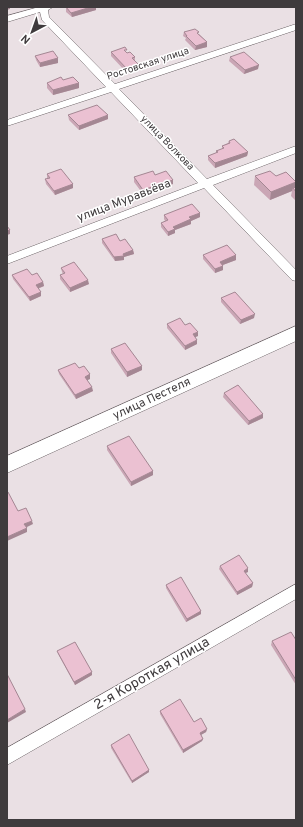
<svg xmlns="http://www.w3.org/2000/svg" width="303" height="827" viewBox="0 0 303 827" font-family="Overpass,sans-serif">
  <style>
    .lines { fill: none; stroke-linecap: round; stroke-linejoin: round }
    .street-casing { stroke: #6d6568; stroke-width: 1 }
    .secondary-casing { stroke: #6d6568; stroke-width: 1 }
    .street { fill: #fff; fill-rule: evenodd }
    .secondary { fill: #fff; fill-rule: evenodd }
    .wall { fill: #caa6b5 }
    .shaded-wall { fill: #a48793 }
    .building { fill: #ebc1d2; stroke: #a48793 }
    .labels { text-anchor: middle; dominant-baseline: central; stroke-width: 3; stroke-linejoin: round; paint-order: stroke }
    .far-street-label { font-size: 10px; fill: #3f3b3d; stroke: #fff }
    .street-label { font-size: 12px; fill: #3f3b3d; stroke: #fff }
    .near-street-label { font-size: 14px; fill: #3f3b3d; stroke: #fff }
  </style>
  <rect width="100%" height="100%" fill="#eae0e4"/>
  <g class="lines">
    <defs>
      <path id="street" d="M39,7H53L48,10L49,17L115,84L296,24V30L119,89L207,179L296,146V153L213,185L296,270V281L292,280L204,188L7,264V256L198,183L111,92L7,126V120L106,87L42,20L40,12L7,22V16Z
        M296,584V599L7,765V748Z"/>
      <path id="secondary" d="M296,326V341L7,473V456Z"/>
    </defs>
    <!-- street casing -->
    <use href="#street" class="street-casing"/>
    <!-- secondary casing -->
    <use href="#secondary" class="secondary-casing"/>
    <!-- street -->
    <use href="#street" class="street"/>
    <!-- secondary -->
    <use href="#secondary" class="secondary"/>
  </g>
  <!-- wall -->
  <path class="wall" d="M66,7L96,10L72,17L66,12Z
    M184,32L199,34L207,42V47L195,50L185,40L186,38L183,36Z
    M111,52L127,53L135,57V61L139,65V69L127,73L111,56Z
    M35,56L58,58V63L40,67L36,60Z
    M230,57L258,69L244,74L229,61Z
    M63,80L79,83V88L53,95L47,88V83Z
    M68,115L108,119L79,130L69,120Z
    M229,141L248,152L247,156L215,168L208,160V156L216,153V151L222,149V146L228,143Z
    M47,174L73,184V188L55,195L46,184L45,179H47Z
    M155,175L173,180V184L143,194L134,182V177Z
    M255,176H276L296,187V201L291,196L292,191L270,200L254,185Z
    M200,213V217L191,221V224L175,230V233L168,236L161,227V223L165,221L164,219V215Z
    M102,239L120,241L133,250L134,254L124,257V260L115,261L102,243Z
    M203,255H236V260L223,265V270L215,273L203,259Z
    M61,268L89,284L70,292L60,279V275L63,274L62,272Z
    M12,275H32L43,282L44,286L38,289L41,292V296L30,301L13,279Z
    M221,298L254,318L240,324L221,302Z
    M167,324L185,325L198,336L195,337L197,340V344L185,350L167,328Z
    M111,349L142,370L127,377L111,353Z
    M79,368L90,374V379L87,380L93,391L76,399L59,374L58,370Z
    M224,393L263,414V418L248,425L223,397Z
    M107,446L153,471V475L131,486L107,450Z
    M220,566L248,572L245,573L253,583L252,587L237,595L219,569Z
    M166,585L201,611V614L186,622L166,588Z
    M296,640V685L271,645L272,641Z
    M57,651L92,672V675L75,685L58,654Z
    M160,711L194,722L207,729L206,732L201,735L203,739L202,741L183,753L160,714Z
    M111,745L149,770V772L132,783L111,748Z"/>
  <!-- shaded-wall -->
  <path class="shaded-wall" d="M7,7H10V9L7,10Z
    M91,7H96V10L72,17L71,13Z
    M207,42V47L195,50L196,46Z
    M58,58V63L40,67V63Z
    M139,65V69L127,73V69Z
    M259,65L258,69L244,74L245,70Z
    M79,83V88L53,95V90Z
    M108,115V119L79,130V126Z
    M248,152L247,156L215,168V163Z
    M173,180V184L143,194V190Z
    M296,182L295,190L293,188L292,191L270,200L271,192Z
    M73,184V188L55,195L54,191Z
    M200,213V217L191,221V224L175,230V233L168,236V232L173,227L189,217Z
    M10,230V234L7,235V231Z
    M133,250L134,254L124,257V260L115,261L114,257Z
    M236,255V260L220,266V262Z
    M223,266V270L215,273V269Z
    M88,280L89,284L70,292V288Z
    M43,282L44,286L36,289V285Z
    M41,292V296L30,301L29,297Z
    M255,314L254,318L240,324L241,320Z
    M198,332V336L193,338V334Z
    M197,340V344L185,350V346Z
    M142,366V370L127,377V372Z
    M90,374V379L85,381V377Z
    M92,387L93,391L76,399L75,395Z
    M263,414V418L248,425L249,421Z
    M153,471V475L131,486V482Z
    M32,521L33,524L25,528L24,524Z
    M27,528V532L7,541V537Z
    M248,568V572L243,574L244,571Z
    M253,583L252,587L237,595V592Z
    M201,611V614L186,622L187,619Z
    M92,672V675L75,685L74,682Z
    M25,709L26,712L7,723V720Z
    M207,729L206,732L199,736L200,733Z
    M203,739L202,741L183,753V750Z
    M149,770V772L132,783V781Z"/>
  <!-- building -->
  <path class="building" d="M66,7H91L71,13Z
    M195,29L199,32L197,33L207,42L196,46L186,36H187L184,32Z
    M125,47L127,50H124L127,53L130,52L135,57L132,58L139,65L127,69L111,52Z
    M53,51L58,58L40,63L35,56Z
    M244,52L259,65L245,70L230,57Z
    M61,77L63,80L73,77L79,83L53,90L47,83Z
    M97,105L108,115L79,126L68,115Z
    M234,139L248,152L215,163L208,156L218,152L216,151L224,148L222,146L230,143L229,141Z
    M61,169L73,184L54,191L45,179L50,178L47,174Z
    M153,171L155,175L166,171L173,180L143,190L134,177Z
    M270,171L276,176L286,172L296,182L271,192L255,176Z
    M296,187V192L293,188Z
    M192,204L200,213L189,217L191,219L173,227L175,229L168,232L161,223L168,220L164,215Z
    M7,226L10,230L7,231Z
    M116,234L120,241L125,239L133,250L123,254L124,256L114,257L102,239Z
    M227,245L236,255L220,262L223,266L215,269L203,255Z
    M74,262L88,280L70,288L60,275L65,273L61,268Z
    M27,269L32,275L37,273L43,282L36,285L41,292L29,297L12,275Z
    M235,292L255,314L241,320L221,298Z
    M180,318L185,325L190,323L198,332L193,334L197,340L185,346L167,324Z
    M125,343L142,366L127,372L111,349Z
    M75,363L79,368L84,366L90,374L85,377L92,387L75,395L58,370Z
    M238,385L263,414L249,421L224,393Z
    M129,436L153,471L131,482L107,446Z
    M8,492L18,511L26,508L32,521L24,524L27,528L7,537V493Z
    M239,555L248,568L244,571L253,583L237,592L220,566Z
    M181,577L201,611L187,619L166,585Z
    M291,632L296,640V680L272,641Z
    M75,642L92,672L74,682L57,651Z
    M7,674L25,709L7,720Z
    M180,699L194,722L201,718L207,729L200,733L203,739L183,750L160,711Z
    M129,734L149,770L132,781L111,745Z"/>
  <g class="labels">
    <!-- far-street labels -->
    <g class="far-street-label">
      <text transform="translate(148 64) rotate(-18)">Ростовская улица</text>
      <text transform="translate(167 143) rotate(46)">улица Волкова</text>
    </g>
    <!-- street labels -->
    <g class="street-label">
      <text transform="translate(124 201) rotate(-21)">улица Муравьёва</text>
      <text transform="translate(152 399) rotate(-25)">улица Пестеля</text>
    </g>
    <!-- near-street labels -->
    <g class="near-street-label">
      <text transform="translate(152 674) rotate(-30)">2-я Короткая улица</text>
    </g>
  </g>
  <!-- border -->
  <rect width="303" height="827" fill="none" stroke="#3f3b3d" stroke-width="16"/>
  <!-- north arrow -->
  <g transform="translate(32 32) rotate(221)" stroke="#ffffff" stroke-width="3" paint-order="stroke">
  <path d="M0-3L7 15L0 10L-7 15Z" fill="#3f3b3d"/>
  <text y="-6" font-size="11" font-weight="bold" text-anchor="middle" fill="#3f3b3d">N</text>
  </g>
</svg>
